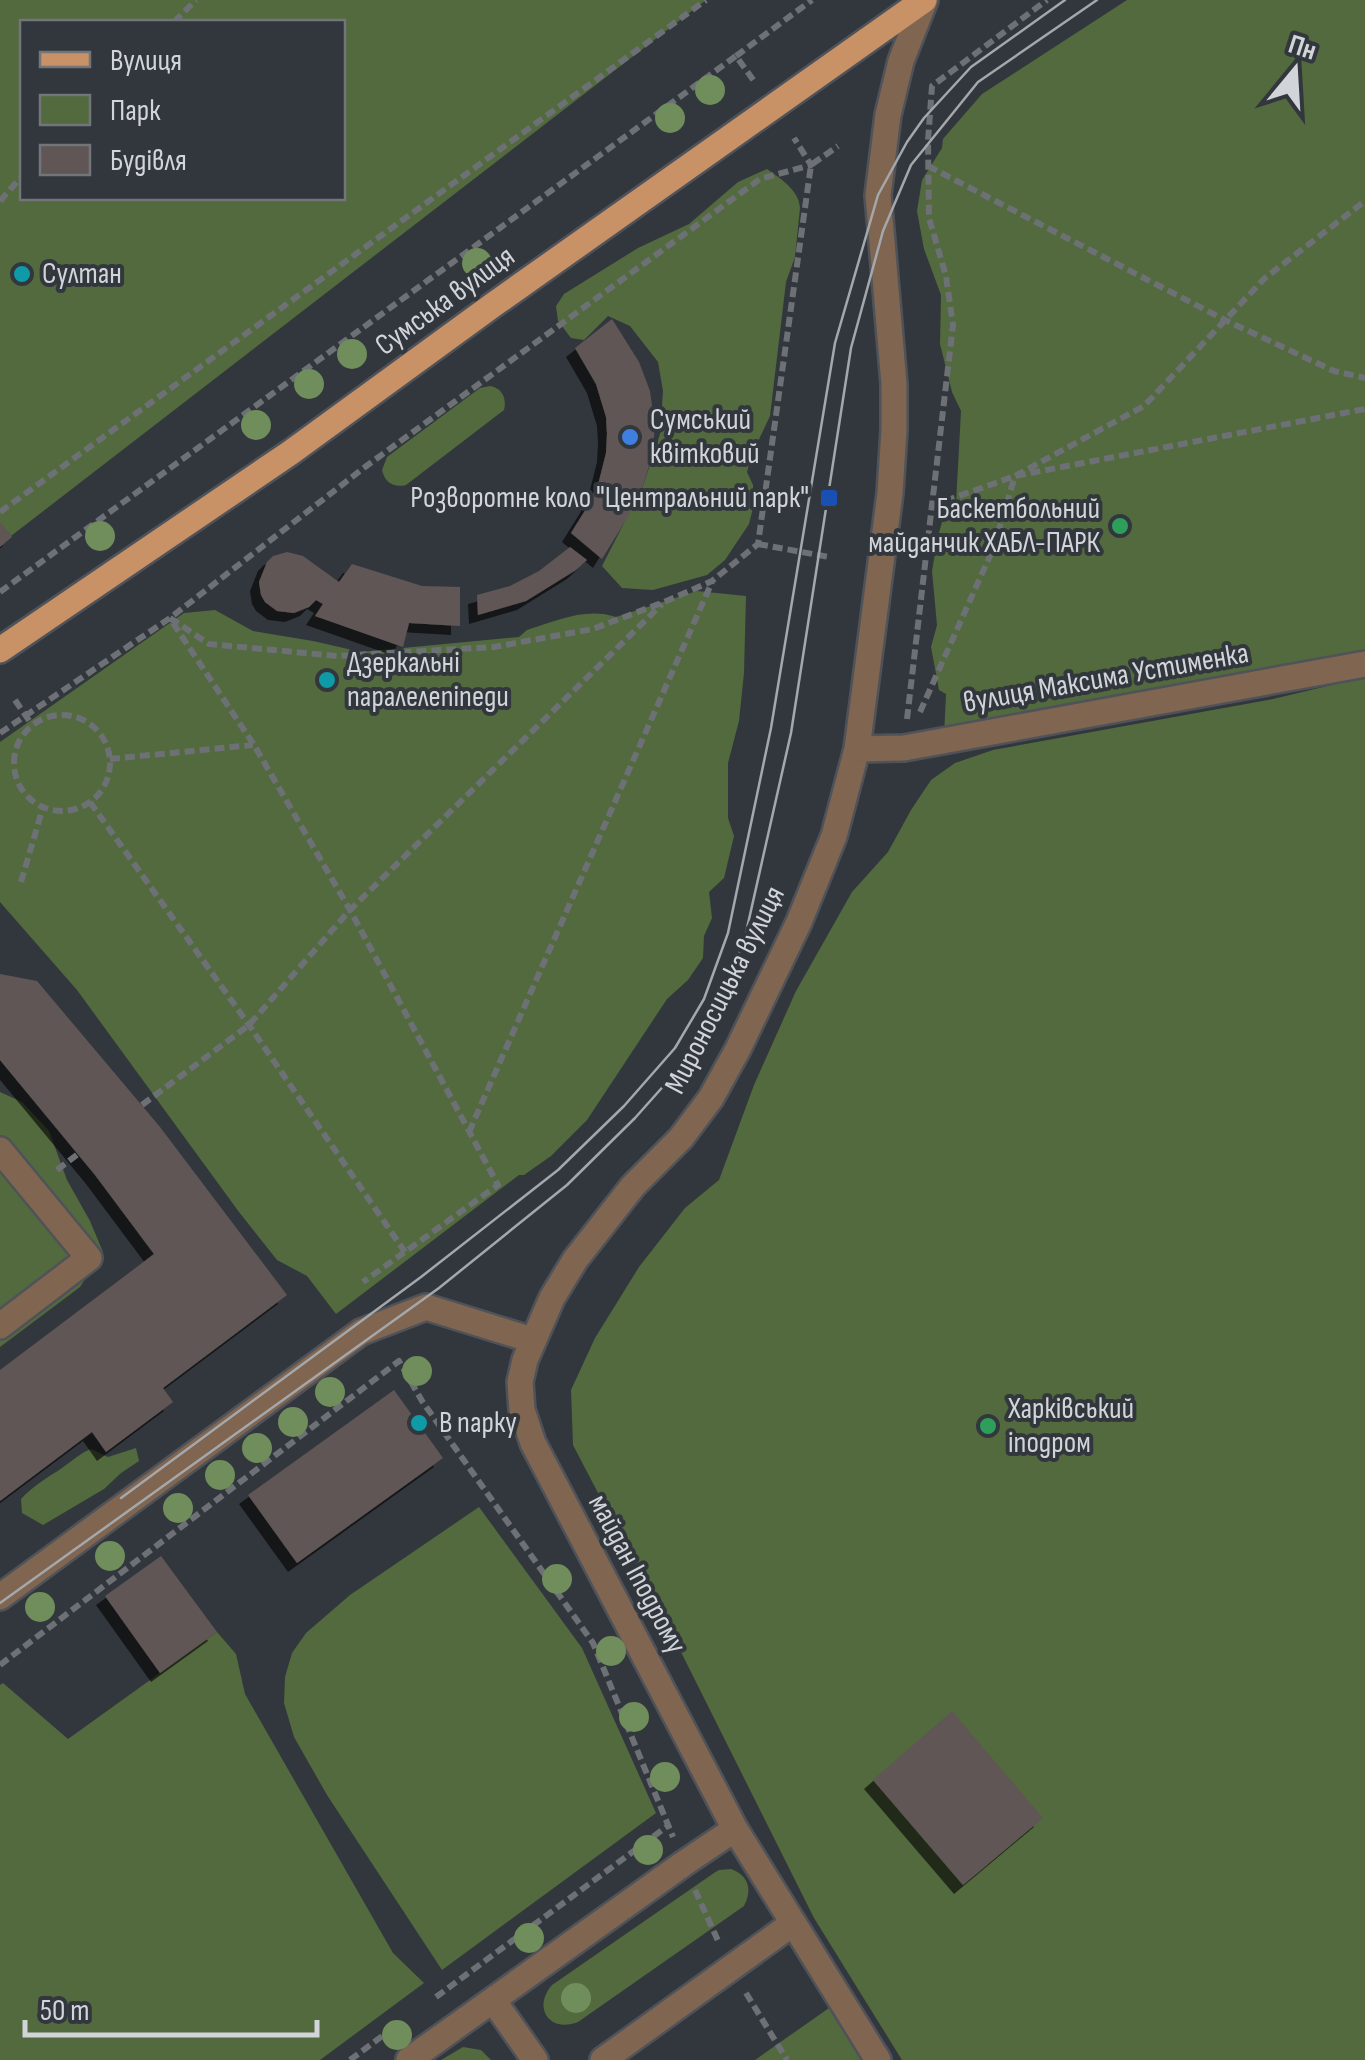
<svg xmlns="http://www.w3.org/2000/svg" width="1365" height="2060" viewBox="0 0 1365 2060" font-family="'Sofia Sans Condensed',sans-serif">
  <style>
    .green { fill: #526a3d; fill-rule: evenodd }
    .building { fill: #605655; filter: url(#shadow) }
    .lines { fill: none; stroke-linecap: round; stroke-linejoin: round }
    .minor-casing { stroke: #4f5359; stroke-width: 30 }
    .major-casing { stroke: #4f5359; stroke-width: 30 }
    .path { stroke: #6d7176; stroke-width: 6; stroke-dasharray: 10 5; stroke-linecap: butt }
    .minor { stroke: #806550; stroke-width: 25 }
    .major { stroke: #c89166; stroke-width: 25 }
    .tram { stroke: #a4a8ac; stroke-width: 2.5 }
    .tree { fill: #708d5c }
    .culture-dot { fill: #0f9aa8; stroke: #32373d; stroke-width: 4 }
    .shop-dot { fill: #3f7fe0; stroke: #32373d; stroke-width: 4 }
    .transit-dot { fill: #1a4fb4; stroke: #32373d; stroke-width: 4 }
    .leisure-dot { fill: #2e9e5b; stroke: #32373d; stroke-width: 4 }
    .labels { text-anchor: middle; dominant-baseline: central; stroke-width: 8; stroke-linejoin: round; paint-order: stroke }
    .poi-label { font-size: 30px; fill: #d1d4d8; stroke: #32373d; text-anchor: start }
    .street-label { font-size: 30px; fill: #d1d4d8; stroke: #32373d }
  </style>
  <defs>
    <filter id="shadow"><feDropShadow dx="-9" dy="9" stdDeviation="0" flood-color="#0009"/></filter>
  </defs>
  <rect width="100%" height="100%" fill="#32373d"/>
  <!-- green -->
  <path class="green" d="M0,0H706L11,536L2,525H0ZM22,22H342V198H22Z
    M1127,0H1365V656L944,736L946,694L939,690L931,647L937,625L932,571L938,536L947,505L956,503L961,411L952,392L940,344L941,295L924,249L917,211L922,180L942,148L943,139L982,94Z
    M767,169C781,179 799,190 800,208L795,257L786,282L770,416L752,454L747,472L753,485V508L749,524L725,560L707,575L653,590L622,588L602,566L643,486L660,434L663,391L658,362L630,326L608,316L584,340L571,338L558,321L556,306L564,294L638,248L689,224L738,182Z
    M490,386C502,388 507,398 504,410L406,485C394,488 385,483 382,470L387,457L480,388Z
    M697,591L746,596L744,673L739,721L728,763V818L734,836L724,878L709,892L712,918L704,936L703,958L688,980L667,999L587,1120L551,1156L524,1175H519L336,1314L307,1276L277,1260L239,1212L77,990L0,902V742L184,613L215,610L253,631L313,641L361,652L519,637L527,630C556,621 586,607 616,617Z
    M1365,677V2060H902L814,1918L681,1652L573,1445L571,1390L595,1338L639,1267L685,1208L719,1180L754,1085L796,991L852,892L888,852L911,810L931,780L955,763L993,750L1273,699Z
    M0,1092L22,1102L49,1131L67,1180L90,1221L103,1252L80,1287L0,1347Z
    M136,1448L139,1461L121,1473L104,1489L43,1525L22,1513L21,1499C34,1485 47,1478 62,1468C72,1461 80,1453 91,1449L108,1457Z
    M479,1507L582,1648L656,1813L442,1970L327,1795L294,1737L284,1703L285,1677L292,1653L306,1633L350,1595Z
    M217,1632L236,1654L245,1694L393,1953L424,1983L320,2060H0V1685L3,1683L68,1739Z
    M731,1869C748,1875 753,1889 744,1906L578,2022C550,2033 532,2008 552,1985L714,1873L719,1870Z
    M829,2008L865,2060H755Z
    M463,2047L481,2050L491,2060H441Z"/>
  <!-- building -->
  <path class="building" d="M612,319L639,362L650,391L655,427L652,456L643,486L629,515L602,559L571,533L589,504L599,481L606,453L607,434L606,417L596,384L575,348Z
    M0,522L12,537L0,547Z
    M570,547L587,560L576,570L526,601L478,615L477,595L510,586L539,571Z
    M287,552L303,556L339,582L352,564L422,586L460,587V626L409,623L403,647L315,616L323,604L316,600L309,607L294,613L277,611L265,602L261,595L259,582L267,562L273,556Z
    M0,974L37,981L160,1127L287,1295L163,1388L173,1402L106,1452L92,1432L0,1501V1370L154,1254L95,1175L0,1060Z
    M394,1390L443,1458L297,1563L248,1495Z
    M161,1556L217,1632L160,1673L105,1596Z
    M952,1711L1043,1818L963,1885L873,1780Z"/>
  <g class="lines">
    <defs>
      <path id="minor" d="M857,749L904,748L1365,664
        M0,1150L89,1258L0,1326
        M0,1597L361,1332L426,1307L532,1340
        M493,2000L535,2060
        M409,2060L683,1864L735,1829
        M603,2060L792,1924
        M878,2060L735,1829L533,1443L522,1410L520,1382L525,1360L552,1298L575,1260L633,1186L681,1138L711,1098L738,1049L799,922L834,836L857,749L890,493L894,430V384L878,195L888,115L901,61L925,0"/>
      <path id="major" d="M0,650L290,453L493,305L924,0"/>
    </defs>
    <!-- minor casing -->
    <use href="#minor" class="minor-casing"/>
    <!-- major casing -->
    <use href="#major" class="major-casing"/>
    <!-- path -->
    <path class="path" d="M174,22L196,0
      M736,56L812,0
      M928,166L1225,320L1334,371L1365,378
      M0,201L22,176
      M931,506L1015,476L1365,409
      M0,512L706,0
      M758,544L829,557
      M0,592L736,56L754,81
      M170,618L209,644L337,656L494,647L593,629L664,602L712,581L758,544L811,165L838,146
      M173,623L254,745L350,910L498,1185L363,1282
      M15,700L32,725
      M920,712L993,549L1015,476L1144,406L1265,278L1365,201
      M14 763a48 48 0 1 1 96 0a48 48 0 1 1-96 0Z
      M907,719L953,325L946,276L929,218L928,141L932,86L1047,0
      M0,733L170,618L365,467L760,179L811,165L794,138
      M110,759L253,745
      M90,802L249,1025L405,1252
      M21,882L43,807
      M142,1105L249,1025L350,910L662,604
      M469,1132L712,582
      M57,1170L78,1154
      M0,1665L399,1361L422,1401L593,1643L673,1837
      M695,1890L719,1943
      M746,1993L787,2060
      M436,1997L669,1825
      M350,2060L389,2031"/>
    <!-- minor -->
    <use href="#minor" class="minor"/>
    <!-- major -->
    <use href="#major" class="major"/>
    <!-- tram -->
    <path class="tram" d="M121,1498L421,1277L558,1170L624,1106L675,1048L704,999L728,933L771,728L835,343L878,195L907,142L924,118L971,67L1065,0
      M0,1603L439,1288L567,1185L635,1118L692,1054L720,1006L745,937L791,733L851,348L883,231L911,165L978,82L1097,0"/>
  </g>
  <!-- trees -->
  <g class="tree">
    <circle cx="710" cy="90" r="15"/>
    <circle cx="670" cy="118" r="15"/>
    <circle cx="477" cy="263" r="15"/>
    <circle cx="352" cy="354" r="15"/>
    <circle cx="309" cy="384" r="15"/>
    <circle cx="256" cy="425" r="15"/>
    <circle cx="100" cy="536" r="15"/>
    <circle cx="417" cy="1371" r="15"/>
    <circle cx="330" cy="1392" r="15"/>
    <circle cx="293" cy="1422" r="15"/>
    <circle cx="257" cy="1448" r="15"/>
    <circle cx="220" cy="1475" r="15"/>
    <circle cx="178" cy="1508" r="15"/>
    <circle cx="110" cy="1556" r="15"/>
    <circle cx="557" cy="1579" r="15"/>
    <circle cx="40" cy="1607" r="15"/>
    <circle cx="611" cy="1651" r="15"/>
    <circle cx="634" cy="1717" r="15"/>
    <circle cx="665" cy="1777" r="15"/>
    <circle cx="648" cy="1850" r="15"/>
    <circle cx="529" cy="1938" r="15"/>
    <circle cx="576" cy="1998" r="15"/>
    <circle cx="397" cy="2035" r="15"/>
  </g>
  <!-- markers -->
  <g class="culture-dot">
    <circle cx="22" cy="274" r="10"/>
    <circle cx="327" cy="680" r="10"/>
    <circle cx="419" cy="1423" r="10"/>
  </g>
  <circle class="shop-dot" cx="630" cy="437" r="10"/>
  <rect class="transit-dot" x="819" y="488" width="20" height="20" rx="5"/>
  <g class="leisure-dot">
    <circle cx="1120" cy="526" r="10"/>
    <circle cx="988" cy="1426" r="10"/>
  </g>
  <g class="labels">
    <!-- poi labels -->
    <g class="poi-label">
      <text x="42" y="274">Султан</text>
      <text x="650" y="420">Сумський<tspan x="650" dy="34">квітковий</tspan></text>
      <text x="809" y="498" text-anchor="end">Розворотне коло "Центральний парк"</text>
      <text x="1100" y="509" text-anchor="end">Баскетбольний<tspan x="1100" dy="34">майданчик ХАБЛ-ПАРК</tspan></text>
      <text x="347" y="663">Дзеркальні<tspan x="347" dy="34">паралелепіпеди</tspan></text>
      <text x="1008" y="1409">Харківський<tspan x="1008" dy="34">іподром</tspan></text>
      <text x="439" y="1423">В парку</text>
    </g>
    <!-- street labels -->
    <g class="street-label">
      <text transform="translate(445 301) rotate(-36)">Сумська вулиця</text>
      <text transform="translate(1106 678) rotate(-10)">вулиця Максима Устименка</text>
      <text transform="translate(725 990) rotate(-63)">Мироносицька вулиця</text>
      <text transform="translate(637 1574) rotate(62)">майдан Іподрому</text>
    </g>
  </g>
  <!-- legend -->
  <rect x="20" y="20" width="325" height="180" fill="#32373d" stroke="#72767b" stroke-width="2.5"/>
  <rect x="40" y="52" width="50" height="15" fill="#c89166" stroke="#72767b" stroke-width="2.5"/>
  <text x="110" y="70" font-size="30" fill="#d1d4d8">Вулиця</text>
  <rect x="40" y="95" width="50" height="30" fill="#526a3d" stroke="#72767b" stroke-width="2.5"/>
  <text x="110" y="120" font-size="30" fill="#d1d4d8">Парк</text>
  <rect x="40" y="145" width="50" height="30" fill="#605655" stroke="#72767b" stroke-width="2.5"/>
  <text x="110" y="170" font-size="30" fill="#d1d4d8">Будівля</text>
  <!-- north arrow -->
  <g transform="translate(1295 70) rotate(18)" stroke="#32373d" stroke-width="8" paint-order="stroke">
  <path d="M0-8L18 38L0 25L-18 38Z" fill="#d1d4d8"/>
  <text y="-15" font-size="28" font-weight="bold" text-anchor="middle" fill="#d1d4d8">Пн</text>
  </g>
  <!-- scale -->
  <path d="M25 2020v15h292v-15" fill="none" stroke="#d1d4d8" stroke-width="5"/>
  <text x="40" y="2020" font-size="30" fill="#d1d4d8" stroke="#32373d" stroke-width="8" paint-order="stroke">50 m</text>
</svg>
